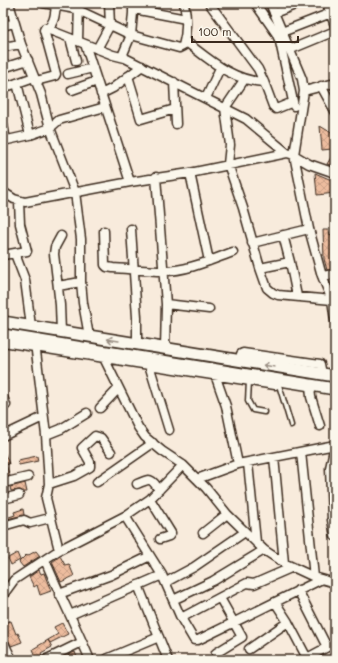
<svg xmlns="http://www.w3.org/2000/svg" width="338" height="663" viewBox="0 0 338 663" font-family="Mali,sans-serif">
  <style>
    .building { fill: url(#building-cross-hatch); stroke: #3b2a1e }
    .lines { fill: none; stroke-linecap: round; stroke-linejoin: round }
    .service-casing { stroke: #3b2a1e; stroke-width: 7 }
    .minor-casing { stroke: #3b2a1e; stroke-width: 11 }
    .secondary-casing { stroke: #3b2a1e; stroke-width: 14 }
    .service { stroke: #fbf7ec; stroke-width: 4 }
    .minor { stroke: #fbf7ec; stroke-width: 8 }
    .secondary { stroke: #fbf7ec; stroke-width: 11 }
    .oneway { stroke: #9b9085 }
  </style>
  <defs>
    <pattern id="building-cross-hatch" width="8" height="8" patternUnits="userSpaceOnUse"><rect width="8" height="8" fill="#edbc9e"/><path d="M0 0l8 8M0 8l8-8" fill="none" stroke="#cca288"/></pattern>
  </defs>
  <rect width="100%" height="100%" fill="#f8ebdc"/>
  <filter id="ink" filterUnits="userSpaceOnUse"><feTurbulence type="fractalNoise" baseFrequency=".025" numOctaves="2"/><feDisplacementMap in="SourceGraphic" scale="8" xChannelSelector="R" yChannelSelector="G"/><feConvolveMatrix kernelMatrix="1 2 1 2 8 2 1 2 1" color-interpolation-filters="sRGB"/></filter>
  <g filter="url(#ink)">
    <!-- building -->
    <path class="building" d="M320,126L335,135L332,149L322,150Z
      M335,151V166L327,164Z
      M315,173L334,181L335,193L317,195Z
      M323,230H328L330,235L335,232V269L327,270L324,259Z
      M3,449L9,464L6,465L10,476L3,477Z
      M37,456L38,461L19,465L18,460Z
      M25,483L27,492H24L20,490L11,491L10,487Z
      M23,509L24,515L3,520V519L15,515L14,512Z
      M36,551L40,556L23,567L19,562L26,555L27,556Z
      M17,553L20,560L11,565L8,558Z
      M60,556L65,565L69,564L74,576L61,582L52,562Z
      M39,570L41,574L44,573L51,591L40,595L37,585L34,587L29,577Z
      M11,621L16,634L18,633L22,642L11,646L3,627V623Z
      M62,623L68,634L50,643L48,640L58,634L54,627Z
      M48,640L52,647L41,653L42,655L40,660H22L35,654L33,649Z
      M75,652L78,660H70L68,655Z"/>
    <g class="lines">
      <defs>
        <path id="service" d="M249,381L248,401L253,410L264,412
          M279,385L291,425"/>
        <path id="minor" d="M9,3L21,44L41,94L50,128L75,192L81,239V282L83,303L89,336
          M43,3L76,9L110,25L131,35L123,54L125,58L246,119L287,153L294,155L309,164L335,173
          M133,3V13L131,35L179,48L183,46C187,32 187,17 184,3
          M209,3L258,69L264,82L273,106L276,109L293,102
          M255,3L276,33L280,42L294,106
          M270,3L302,79L304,91L294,155L309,229L322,276L332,300L335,320
          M327,3L335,26
          M134,9L186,19
          M274,13L300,3
          M3,26L14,23
          M47,29L113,55L125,58
          M282,32L331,13
          M70,38L76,61
          M78,41L79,3
          M185,41C209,59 232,81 264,82
          M85,44L130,182
          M3,47L21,44
          M97,49L110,25L109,3
          M289,50L335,31
          M3,68L28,60
          M68,74L93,68
          M128,76L141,119L175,109
          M244,80L225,108L230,145L228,164L243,208L260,268L267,288L273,293L278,295L332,300
          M36,81L55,76L56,74L44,30L45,28L47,29C55,23 55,13 56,5
          M174,82L176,124
          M17,83L30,135
          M321,86L335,111
          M3,88L34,77
          M72,90L97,81
          M304,91L335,83
          M101,94L113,88L142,66
          M206,98L220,68
          M3,125L6,140
          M3,141L30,135L50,128L59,120L105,107
          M190,173L209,261
          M156,177L166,304L165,349
          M3,192L14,199L25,202L130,182L190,173L287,153
          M131,229L137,317V344
          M104,231L105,265L107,267L113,268C130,269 147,271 164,271C187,271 211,260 233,252
          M283,235L290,262L297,296
          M61,236L55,247L54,254L60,305L61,332
          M252,243L309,229
          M15,254L25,280L31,326
          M3,255L27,251L20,224L19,202
          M260,268L290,262
          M322,276L335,274
          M58,286L81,282
          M166,304L209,309
          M3,342L275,385
          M35,343L46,435L49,484L46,498L59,550
          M101,352L138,427L145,437L162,451L183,465L206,488L227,514L264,550L284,563L314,577L335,583
          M151,360L150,368L169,430
          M240,361L241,354L243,353L320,364L322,374
          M310,385L311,397L320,426
          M3,397L6,405
          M100,408L118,389
          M46,435L61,429L87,413
          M3,436L43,417
          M301,452L314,577
          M274,457L284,563
          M248,463L256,542
          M238,464L335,445L330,468L332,520L335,536
          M197,479L238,464L226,406L214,372
          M97,482L153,443
          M3,483L28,477
          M49,484L74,476L90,467V462L82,448L95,436L101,438L111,452
          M137,484C151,478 151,478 159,490
          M3,499L19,495
          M150,499L171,533L169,536L160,539
          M125,516L162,575L181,618L194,640H198L320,580
          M3,526L24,520L30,523L50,518
          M203,533L227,514
          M45,560C59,594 76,626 90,660
          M166,582L194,567L245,532
          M138,585L168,660
          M298,590L327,647
          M59,594L111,575L150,556
          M3,595L14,580L59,550L125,516L150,499L183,465
          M173,600L213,581L264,550
          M275,602L288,622L307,658
          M70,615L162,575
          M181,618L247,583L254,584L293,567
          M3,641L12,660
          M249,649L288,622
          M216,653L242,637L220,598
          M45,660L82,642
          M104,660L159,637
          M307,660V658L335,643"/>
        <path id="secondary" d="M3,322L335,376
          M3,335L335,389"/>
      </defs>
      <!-- service casing -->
      <use href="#service" class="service-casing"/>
      <!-- minor casing -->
      <use href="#minor" class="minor-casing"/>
      <!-- secondary casing -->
      <use href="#secondary" class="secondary-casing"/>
      <!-- service -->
      <use href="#service" class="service"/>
      <!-- minor -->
      <use href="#minor" class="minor"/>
      <!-- secondary -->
      <use href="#secondary" class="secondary"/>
    </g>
    <!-- one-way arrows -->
    <defs><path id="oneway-shaft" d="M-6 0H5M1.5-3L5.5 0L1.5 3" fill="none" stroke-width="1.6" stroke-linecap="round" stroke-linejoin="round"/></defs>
    <g class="oneway">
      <use href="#oneway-shaft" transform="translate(113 340) rotate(-171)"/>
      <use href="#oneway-shaft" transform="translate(269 366) rotate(-171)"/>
    </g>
  </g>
  <!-- margin -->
  <rect width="338" height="663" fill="none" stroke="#fbf7ec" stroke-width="16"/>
  <rect x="8" y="8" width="322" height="647" fill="none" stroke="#3b2a1e" stroke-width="1.5" filter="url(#ink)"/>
  <!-- scale -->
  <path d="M192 36v6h106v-6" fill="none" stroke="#3b2a1e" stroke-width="2"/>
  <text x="198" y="36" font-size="12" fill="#3b2a1e" stroke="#fbf7ec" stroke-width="3" paint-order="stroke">100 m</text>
</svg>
